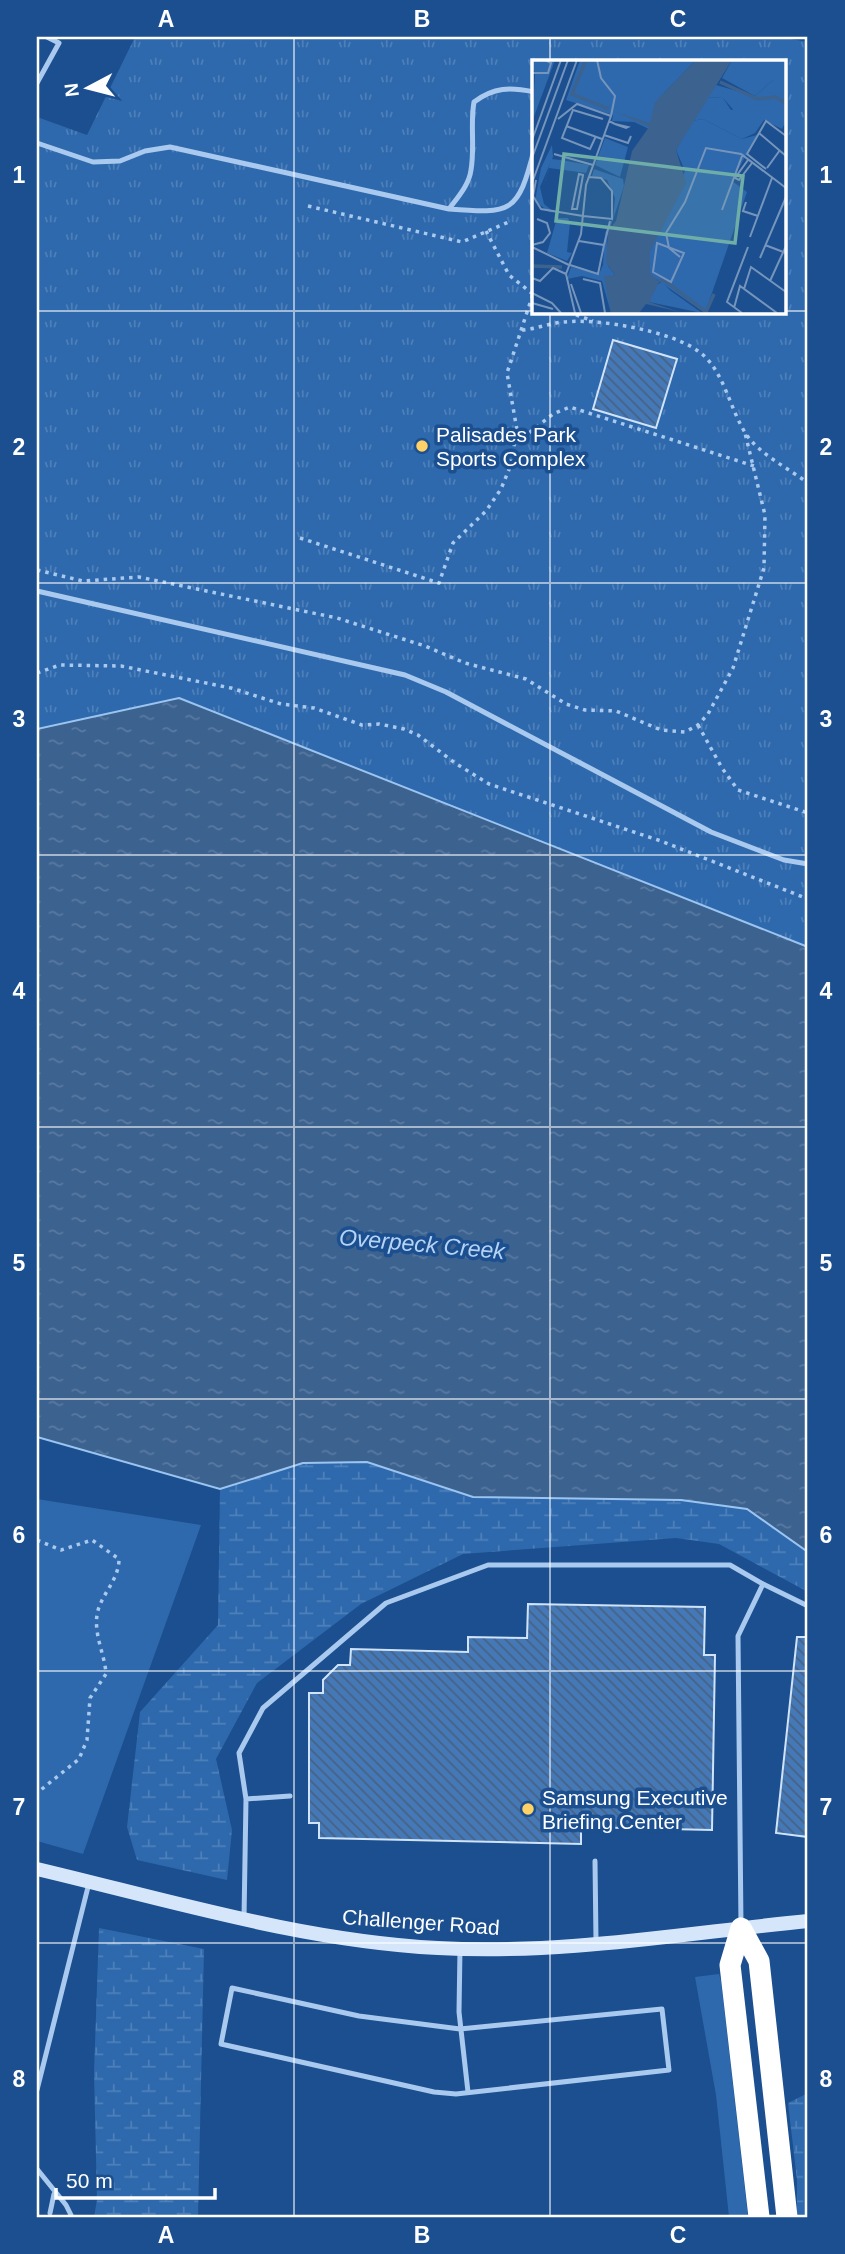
<svg xmlns="http://www.w3.org/2000/svg" width="845" height="2254" viewBox="0 0 845 2254" font-family="Arial,sans-serif">
  <style>
    .grass { fill: #2e69ad }
    .wetland { fill: url(#wetland-marsh) }
    .park { fill: url(#park-tufts); fill-rule: evenodd }
    .water { fill: url(#water-ripples); stroke: #9cc4f0; stroke-width: 2 }
    .building { fill: url(#building-back-hatch); stroke: #cfe3fa; stroke-width: 2 }
    .lines { fill: none; stroke-linecap: round; stroke-linejoin: round }
    .path { stroke: #a9c9ee; stroke-width: 3.5; stroke-dasharray: 3.5 5; stroke-linecap: butt }
    .service { stroke: #a9c9ee; stroke-width: 5 }
    .secondary { stroke: #d6e6fa; stroke-width: 14 }
    .motorway { stroke: #fff; stroke-width: 21 }
    .grid { fill: none; stroke: #fff; stroke-width: 2; stroke-opacity: 0.55 }
    .poi-dot { fill: #ffd166; stroke: #1b4f8f; stroke-width: 2.5 }
    .labels { text-anchor: middle; dominant-baseline: central; stroke-width: 7; stroke-linejoin: round; paint-order: stroke }
    .poi-label { font-size: 21px; fill: #fff; stroke: #1b4f8f; text-anchor: start }
    .street-label { font-size: 21px; fill: #fff; stroke: #1b4f8f }
    .water-label { font-size: 23px; font-style: italic; fill: #b5d3f5; stroke: #1b4f8f }
    .inset-river { fill: none; stroke: #3c6290; stroke-width: 3.5 }
    .inset-road { fill: none; stroke: #7695bc; stroke-width: 2 }
    .view { fill: #6fada8; fill-opacity: 0.15; stroke: #6fada8; stroke-width: 3.5 }
    .inset-edge { fill: none; stroke: #fff; stroke-width: 3.5 }
    .neatline { fill: none; stroke: #fff; stroke-width: 2.5 }
    .grid-label { font-size: 23px; text-anchor: middle; font-weight: bold; fill: #fff }
  </style>
  <defs>
    <pattern id="wetland-marsh" width="20" height="14" patternUnits="userSpaceOnUse" patternTransform="scale(1.75)"><rect width="20" height="14" fill="#2e69ad"/><path d="M1 5h8M5 5V1M11 12h8M15 12V8" fill="none" stroke="#4d80b9"/></pattern>
    <pattern id="park-tufts" width="24" height="20" patternUnits="userSpaceOnUse" patternTransform="scale(1.75)"><rect width="24" height="20" fill="#2e69ad"/><path d="M3 7l-1-3M5 7V3M7 7l1-3M15 17l-1-3M17 17v-4M19 17l1-3" fill="none" stroke="#4d80b9"/></pattern>
    <pattern id="water-ripples" width="26" height="14" patternUnits="userSpaceOnUse" patternTransform="scale(1.75)"><rect width="26" height="14" fill="#3c6290"/><path d="M2 4q2-2 4 0t4 0M15 11q2-2 4 0t4 0" fill="none" stroke="#597aa1"/></pattern>
    <pattern id="building-back-hatch" width="6" height="6" patternUnits="userSpaceOnUse" patternTransform="scale(1.75)"><rect width="6" height="6" fill="#4478b7"/><path d="M-1 5l2 2M0 0l6 6M5-1l2 2" fill="none" stroke="#486282"/></pattern>
  </defs>
  <rect width="100%" height="100%" fill="#1b4f8f"/>
  <!-- grass -->
  <path class="grass" d="M37,1499L201,1525L83,1854L37,1841Z
    M719,1974L721,1981L748,2217H729L716,2095L695,1977Z"/>
  <!-- wetland -->
  <path class="wetland" d="M367,1462L473,1497L681,1500L747,1509L808,1552V1592L719,1544L676,1538L463,1554L361,1604L257,1683L216,1759L232,1830L227,1880L137,1860L127,1827L140,1712L218,1625L220,1489L303,1463Z
    M99,1928L204,1949L198,2217H94L97,2200L94,2073Z
    M808,2093V2217H797V2180L788,2103Z"/>
  <!-- park -->
  <path class="park" d="M135,37H780L808,42V947L179,698L37,729V117L87,135ZM534,61H784V312H534Z"/>
  <!-- water -->
  <path class="water" d="M179,698L808,947V1552L747,1509L681,1500L473,1497L367,1462L303,1463L220,1489L37,1437V729Z"/>
  <!-- building -->
  <path class="building" d="M613,340L677,359L656,428L593,409Z
    M528,1604L705,1607L704,1655H715L712,1830L581,1827V1844L319,1838V1823H309V1693H323V1680L338,1665H350L351,1649L468,1652V1637L527,1638Z
    M797,1637H808V1837L776,1833Z"/>
  <g class="lines">
    <!-- path -->
    <path class="path" d="M308,206L462,242L511,221
      M486,231L509,275L534,295
      M568,312L593,321
      M522,330C536,329 550,323 564,322C597,318 671,331 698,351C724,369 729,408 746,434C759,454 788,468 808,483
      M516,443L553,414L570,407L754,466
      M300,538L439,583L453,543L486,511L501,489L510,467L517,430L507,373L533,294
      M37,570L83,581L139,577L337,618L425,646L465,663L526,679L566,704L585,710L616,711L661,730L685,732L698,725L708,714L733,668L764,568L765,515L745,433
      M37,673L60,665L121,666L231,688L281,704L314,708L362,725L379,724L404,729L418,735L455,763L489,784L661,841L808,899
      M698,725L722,768L738,790L808,813
      M37,1540L61,1550L92,1540L119,1559C119,1581 100,1595 97,1615C94,1636 105,1655 106,1674L90,1698L87,1740L79,1759L37,1793"/>
    <!-- service -->
    <path class="service" d="M37,83L59,43L47,37
      M534,92C510,87 494,87 474,102C470,124 475,147 471,170C469,185 458,197 449,209C512,214 518,213 534,150
      M37,143L93,162L120,161L145,151L170,147L449,209
      M37,591L405,675L446,692L711,832L784,860L808,864
      M763,1584L808,1606
      M246,1799L290,1796
      M595,1861L596,1941
      M244,1918L246,1799L239,1753L263,1708L386,1603L488,1565H730L763,1584L738,1636L741,1925
      M460,1949L459,2012L468,2092
      M232,1988L359,2016L460,2029L662,2009L669,2070L456,2094L434,2092L221,2044Z
      M37,2090L89,1883
      M37,2169L66,2205L72,2217
      M50,2213L54,2194"/>
    <!-- secondary -->
    <path class="secondary" d="M37,1869C168,1900 302,1941 438,1948C562,1955 685,1933 808,1921"/>
    <!-- motorway -->
    <path class="motorway" d="M741,1928L759,1961L787,2217
      M741,1928L730,1965L759,2217"/>
  </g>
  <!-- grid -->
  <path class="grid" d="M294,37V2217M550,37V61M37,311H534M784,311H808M550,312V2217M37,583H808M37,855H808M37,1127H808M37,1399H808M37,1671H808M37,1943H808"/>
  <!-- markers -->
  <g class="poi-dot">
    <circle cx="422" cy="446" r="7"/>
    <circle cx="528" cy="1809" r="7"/>
  </g>
  <g class="labels">
    <!-- poi labels -->
    <g class="poi-label">
      <text x="436" y="434">Palisades Park<tspan x="436" dy="24">Sports Complex</tspan></text>
      <text x="542" y="1797">Samsung Executive<tspan x="542" dy="24">Briefing Center</tspan></text>
    </g>
    <!-- street labels -->
    <g class="street-label">
      <text transform="translate(421 1922) rotate(4)">Challenger Road</text>
    </g>
    <!-- water labels -->
    <g class="water-label">
      <text transform="translate(422 1244) rotate(5)">Overpeck Creek</text>
    </g>
  </g>
  <!-- overview -->
  <g transform="translate(532 60)">
    <rect width="254" height="254" fill="#1b4f8f"/>
    <path d="M200,0H254V23L241,20L223,36L190,18ZM175,37L191,38L199,50L246,37L254,41V61L250,69L232,60L223,73L210,79L171,59L160,61ZM73,78L96,87L88,117L63,105ZM20,85L21,97L8,127L12,144L22,152L47,154L17,152L3,141L9,108Z" fill="#2e69ad"/>
    <path d="M248,19L254,23V41L235,40L226,55L205,54L191,38L175,37L184,25L223,36L241,20Z" fill="#2e69ad"/>
    <path d="M19,99L29,100L57,105L54,113L17,108L10,134ZM62,109L91,119L92,126L75,178L76,206L83,215L73,220L78,231L79,253L70,221L50,216L35,219L39,207L67,214L71,205L73,173L81,158L83,138L75,120L60,116ZM25,158H36L38,163L35,192L40,193L35,201L15,193ZM130,222L139,231L170,253L117,242L122,226Z" fill="#2e69ad"/>
    <path d="M0,0H23L0,62L3,15ZM48,0H164L132,33L117,69L102,62L80,61L81,55L34,40ZM171,59L210,79L225,75L200,121L215,132L173,253L118,215L117,208L118,191L153,111L144,90L160,61Z" fill="#2e69ad"/>
    <path d="M164,0H200L144,90L154,123L118,191V213L127,222L117,242L148,252L114,244L107,253H79L72,216L83,215L74,203L76,171L84,161L100,91L117,67L84,52L118,63L123,42Z" fill="#3c6290"/>
    <path class="inset-river" d="M54,0L40,34L77,49M188,22L226,39L243,37L254,43M0,206L30,207M126,221L132,220L174,252L182,234"/>
    <path class="inset-road" d="M65,0L69,18L83,36L79,56M0,13H16L19,3L13,0M26,59L45,44L79,56M77,62H79L83,64L94,68L96,67L83,64M34,66L70,79M227,73L254,96M72,75L96,83L99,76M64,76L58,89L30,78L41,50L71,59M0,80L29,0M22,94L61,105M0,98L36,0M216,100L203,118L207,120L220,103M235,108L248,90M234,109L215,94L234,61L254,76M47,114L51,115L45,149H40ZM4,120L1,136L9,149L51,156M0,123L45,0M214,142L211,151L226,156M190,150L210,96M51,156L80,159V131L69,118L57,117M218,177L240,118M47,181L72,185L78,161M125,183L152,193L139,222L121,212ZM0,185L11,182L18,173L15,163L5,159M233,185L254,193M0,187L37,205M148,197L137,188L134,173L153,142L174,88L209,94L254,128M228,198L254,137M38,205L66,214L72,185M0,218L8,221L21,208L34,214M51,219L68,223L73,253M238,221L254,186M39,224L49,253M212,229L219,207L254,232M0,233L20,243L29,253M0,243L21,249M202,248L208,226L245,253M43,253L34,214L49,174L54,125L79,56M210,253L195,242L216,187"/>
    <path class="view" d="M32,94L211,116L203,183L24,161Z"/>
    <rect width="254" height="254" class="inset-edge"/>
  </g>
  <!-- border -->
  <rect width="845" height="2254" fill="none" stroke="#1b4f8f" stroke-width="77"/>
  <!-- north arrow -->
  <g transform="translate(88 88) rotate(263)" stroke="#1b4f8f" stroke-width="5" paint-order="stroke">
  <path d="M0-5L12 26L0 18L-12 26Z" fill="#ffffff"/>
  <text y="-10" font-size="19" font-weight="bold" text-anchor="middle" fill="#ffffff">N</text>
  </g>
  <!-- scale -->
  <path d="M56 2188v10h159v-10" fill="none" stroke="#ffffff" stroke-width="3.5"/>
  <text x="66" y="2188" font-size="21" fill="#ffffff" stroke="#1b4f8f" stroke-width="5" paint-order="stroke">50 m</text>
  <rect x="38" y="38" width="768" height="2178" class="neatline"/>
  <g class="grid-label">
    <text x="166" y="27">A</text>
    <text x="422" y="27">B</text>
    <text x="678" y="27">C</text>
    <text x="19" y="183">1</text>
    <text x="826" y="183">1</text>
    <text x="19" y="455">2</text>
    <text x="826" y="455">2</text>
    <text x="19" y="727">3</text>
    <text x="826" y="727">3</text>
    <text x="19" y="999">4</text>
    <text x="826" y="999">4</text>
    <text x="19" y="1271">5</text>
    <text x="826" y="1271">5</text>
    <text x="19" y="1543">6</text>
    <text x="826" y="1543">6</text>
    <text x="19" y="1815">7</text>
    <text x="826" y="1815">7</text>
    <text x="19" y="2087">8</text>
    <text x="826" y="2087">8</text>
    <text x="166" y="2243">A</text>
    <text x="422" y="2243">B</text>
    <text x="678" y="2243">C</text>
  </g>
</svg>
